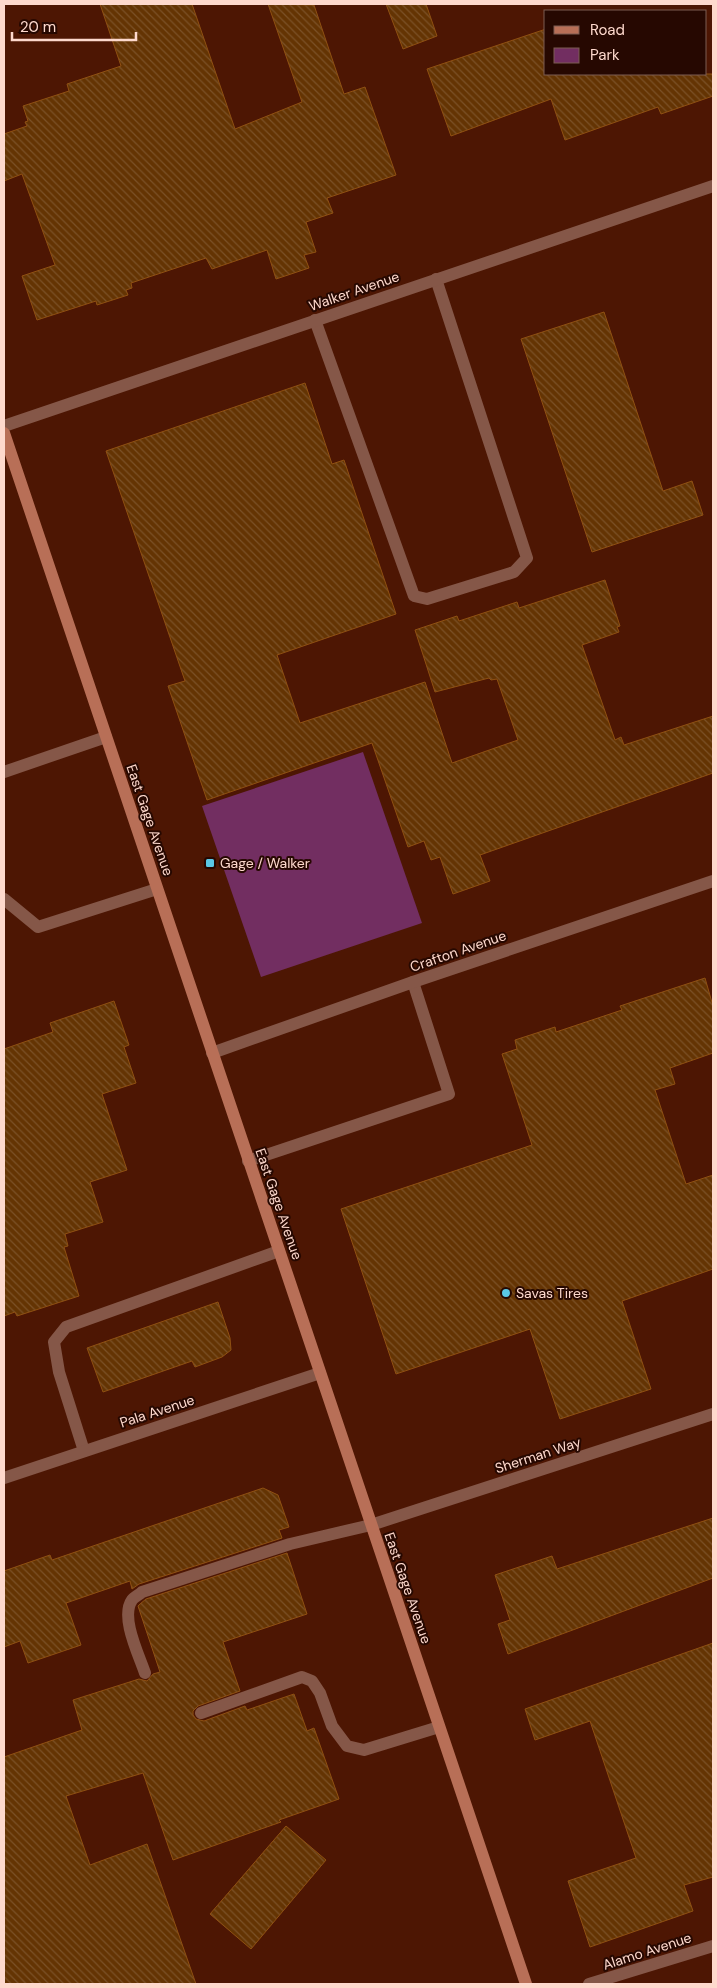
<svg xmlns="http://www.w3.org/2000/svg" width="717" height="1988" viewBox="0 0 717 1988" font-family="'DM Sans',sans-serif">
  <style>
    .green { fill: #722e61 }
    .building { fill: url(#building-back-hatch); stroke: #8f5012 }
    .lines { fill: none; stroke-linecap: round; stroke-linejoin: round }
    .service { stroke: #855748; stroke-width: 12 }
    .minor { stroke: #855748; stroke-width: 12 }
    .tertiary { stroke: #855748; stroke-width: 12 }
    .secondary { stroke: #b86f57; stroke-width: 12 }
    .poi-dot { fill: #5ac8e6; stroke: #260801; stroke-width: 2 }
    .labels { text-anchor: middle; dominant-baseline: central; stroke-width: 4; stroke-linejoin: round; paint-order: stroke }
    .street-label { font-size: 14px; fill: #fed9cd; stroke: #260801 }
    .poi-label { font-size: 14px; fill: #fed9cd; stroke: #260801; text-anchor: start }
  </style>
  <defs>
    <pattern id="building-back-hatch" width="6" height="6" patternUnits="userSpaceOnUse" patternTransform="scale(1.25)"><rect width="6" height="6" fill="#643403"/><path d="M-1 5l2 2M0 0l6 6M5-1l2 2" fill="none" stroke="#7b5127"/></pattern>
  </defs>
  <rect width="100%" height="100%" fill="#4d1603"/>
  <!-- green -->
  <path class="green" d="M363,752L422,923L261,977L202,806Z"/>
  <!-- building -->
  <path class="building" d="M100,4H192L235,129L302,102L268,4L314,5L344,94L365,87L396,175L327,198L333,213L306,222L316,252L304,255L309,268L276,279L267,250L212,269L206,258L131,283L132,288L126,290L128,295L97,305L96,301L37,320L22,276L55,265L22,174L4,181V134L27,126L25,122L28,121L23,106L69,91L67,84L121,66Z
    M386,4H426L437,36L403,49Z
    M546,29V74H713V96L661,114L658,107L565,140L551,99L451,136L427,69Z
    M604,312L663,491L692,481L703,515L592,552L521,339Z
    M305,383L332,464L344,460L396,614L277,655L300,723L425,682L452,763L518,740L497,679L491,680L489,678L435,692L415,630L457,616L459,621L517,602L519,608L605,580L620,626L617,627L619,632L582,645L615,740L621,737L624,745L713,716V773L480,855L490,881L453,894L440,857L431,860L424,841L408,847L372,743L207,800L168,686L185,681L106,451Z
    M705,978L713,1006V1053L670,1068L675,1084L655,1090L686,1184L713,1175V1269L622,1301L651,1389L560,1419L530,1329L396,1374L341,1209L532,1145L502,1054L517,1049L515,1040L555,1027L556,1032L622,1010L620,1006Z
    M114,1001L129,1045L124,1047L136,1083L102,1094L127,1170L90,1182L103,1222L65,1234L68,1246L64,1247L79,1296L17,1316L15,1312L4,1316V1049L53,1032L50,1023Z
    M218,1302L230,1338L231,1350L222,1357L195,1367L192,1361L103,1392L87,1348Z
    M263,1488L278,1495L289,1527L279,1530L282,1538L139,1584L132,1589L130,1581L66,1603L81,1645L28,1663L20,1641L4,1647V1571L50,1555L52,1560Z
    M713,1518V1578L508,1654L498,1624L510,1620L495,1575L552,1556L557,1569Z
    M287,1553L307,1614L223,1642L240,1691L198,1706L193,1711V1715L196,1719L204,1721L245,1706L247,1710L294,1694L307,1731L314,1728L339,1799L279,1820L281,1822L173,1860L143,1773L66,1796L90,1865L147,1844L196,1984H4V1757L82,1730L73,1700L139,1679L147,1681L153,1674L160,1672L138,1606L140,1604L146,1599Z
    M713,1643V1877L684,1885L693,1911L590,1947L568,1881L636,1858L590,1721L535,1740L525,1709Z
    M286,1826L326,1860L251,1949L210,1914Z"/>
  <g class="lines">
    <!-- service -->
    <path class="service" d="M315,320L414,596L427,599L514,572L527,558L436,279
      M4,899L38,927L157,889
      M248,1161L449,1094L413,982
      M84,1451L59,1372L54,1342L66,1327L279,1251
      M145,1673C139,1655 120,1617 132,1600C134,1597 139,1595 142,1592L290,1544L371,1525
      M201,1713L302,1677L312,1681L320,1693L332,1726L347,1746L364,1750L439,1727"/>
    <!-- minor -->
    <path class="minor" d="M4,772L106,737
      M212,1053L413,982L713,881
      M4,1478L320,1373
      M371,1525L713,1414
      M589,1984L713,1946"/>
    <!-- tertiary -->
    <path class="tertiary" d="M4,426L713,186"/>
    <!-- secondary -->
    <path class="secondary" d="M4,433L526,1984"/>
  </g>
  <!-- markers -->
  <g class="poi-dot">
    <rect x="205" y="858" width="10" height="10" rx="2.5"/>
    <circle cx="506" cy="1293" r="5"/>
  </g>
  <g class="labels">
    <!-- street labels -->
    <g class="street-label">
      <text transform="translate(354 291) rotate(-19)">Walker Avenue</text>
      <text transform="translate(150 820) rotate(71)">East Gage Avenue</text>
      <text transform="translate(458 951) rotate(-19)">Crafton Avenue</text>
      <text transform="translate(279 1204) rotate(71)">East Gage Avenue</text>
      <text transform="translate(157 1411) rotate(-18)">Pala Avenue</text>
      <text transform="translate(538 1455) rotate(-18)">Sherman Way</text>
      <text transform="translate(408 1588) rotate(71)">East Gage Avenue</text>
      <text transform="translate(647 1951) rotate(-18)">Alamo Avenue</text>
    </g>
    <!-- poi labels -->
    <g class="poi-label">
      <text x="220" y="863">Gage / Walker</text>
      <text x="516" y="1293">Savas Tires</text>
    </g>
  </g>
  <!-- border -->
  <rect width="717" height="1988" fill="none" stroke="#fed9cd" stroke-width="10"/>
  <!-- legend -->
  <rect x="544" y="10" width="162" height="65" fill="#260801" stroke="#7c5c53"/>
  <rect x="554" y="26" width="25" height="8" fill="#b86f57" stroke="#7c5c53"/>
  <text x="590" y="35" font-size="15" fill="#fed9cd">Road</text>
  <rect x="554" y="48" width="25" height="15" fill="#722e61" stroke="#7c5c53"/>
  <text x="590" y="60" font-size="15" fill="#fed9cd">Park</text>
  <!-- scale -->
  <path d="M12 32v8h124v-8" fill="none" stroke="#fed9cd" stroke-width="2.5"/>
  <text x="20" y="32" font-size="15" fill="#fed9cd" stroke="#260801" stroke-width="4" paint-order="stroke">20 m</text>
</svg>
